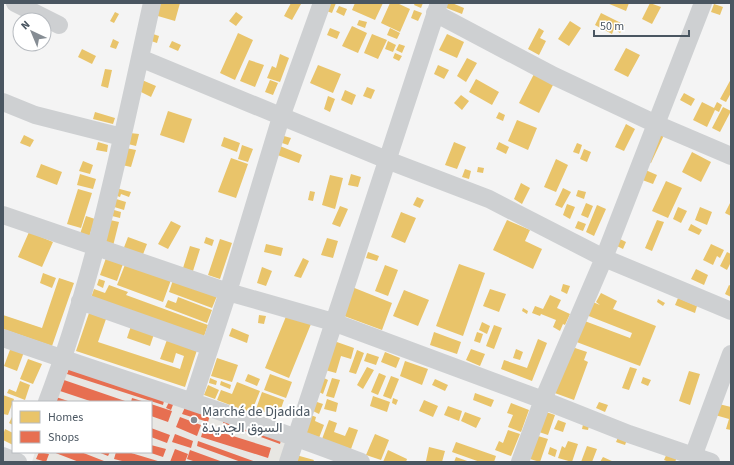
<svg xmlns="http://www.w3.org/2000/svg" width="734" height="465" viewBox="0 0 734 465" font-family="'Source Sans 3',Vazirmatn,sans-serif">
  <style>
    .commercial { fill: #e8e7e3 }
    .homes { fill: #e9c46a }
    .shops { fill: #e76f51 }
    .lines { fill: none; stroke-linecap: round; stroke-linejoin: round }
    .minor { stroke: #ced0d2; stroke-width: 18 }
    .poi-dot { fill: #868d94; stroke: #fff; stroke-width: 1.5 }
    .labels { text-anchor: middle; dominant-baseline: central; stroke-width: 4; stroke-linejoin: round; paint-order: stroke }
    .poi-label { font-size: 14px; fill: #4a5661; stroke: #fff; text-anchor: start }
  </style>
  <rect width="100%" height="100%" fill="#f4f4f4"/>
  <!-- commercial -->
  <path class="commercial" d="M67,364L292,439L284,462H32L35,452H151V402H53Z"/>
  <!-- homes -->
  <path class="homes" d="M154,3H180L175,21L151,14Z
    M291,3L301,4L292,20L284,16Z
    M323,3H336L332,13L321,9Z
    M355,3H383L375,20L352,10Z
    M390,3H397L410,9L400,32L381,23Z
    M415,3H423L421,8L414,5Z
    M446,3H452L464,8L462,14L444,7Z
    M607,3H629L626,11Z
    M650,3L661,7L652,24L642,19Z
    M714,4L723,7L720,15L711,12Z
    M339,6L347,9L344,16L336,12Z
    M414,10L422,13L418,21L411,18Z
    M115,12L119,14L114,23L110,21Z
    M236,12L243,17L236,26L229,21Z
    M601,13L625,25L620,33L614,29L612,34L595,25Z
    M359,20L367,22L365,28L357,25Z
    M570,21L581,28L569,46L558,39Z
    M352,26L367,33L358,53L342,46Z
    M330,28L340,32L337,39L327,35Z
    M390,28L400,33L397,39L387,35Z
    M539,28L544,31L540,38L546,41L539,55L528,49Z
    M147,32L159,36L157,43L145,39Z
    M238,33L253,40L235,80L220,73Z
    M372,34L387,40L378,59L364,53Z
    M447,34L464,42L457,58L439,50Z
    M113,39L119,42L116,49L110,47Z
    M172,41L181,45L178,51L169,47Z
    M388,41L396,45L393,52L385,49Z
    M399,44L405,46L402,53L396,50Z
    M626,48L640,55L628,77L614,70Z
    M82,49L96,56L92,64L78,57Z
    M395,53L402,56L399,61L393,58Z
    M280,54L289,58L280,82L267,78L272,66L276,68Z
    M467,58L477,63L466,82L457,76Z
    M249,60L264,65L255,87L240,81Z
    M318,65L341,74L333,93L310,83Z
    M438,65L449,70L444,79L434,74Z
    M105,69L112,70L108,88L101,86Z
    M534,74L554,83L539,113L519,103Z
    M476,79L499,92L492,105L469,92Z
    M731,79V93L726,102L720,99Z
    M142,80L156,86L151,97L137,90Z
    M270,80L278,83L273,95L265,92Z
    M367,87L375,90L371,99L363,96Z
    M345,90L356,95L352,105L341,100Z
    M684,93L695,99L691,106L680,100Z
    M461,95L469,101L462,110L454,103Z
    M328,96L335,99L330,112L324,109Z
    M702,102L714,108L717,102L722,105L719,112L715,110L707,127L693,120Z
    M723,107L731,111L720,132L712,128Z
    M168,111L192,119L184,143L160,135Z
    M95,112L115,118L113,124L93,119Z
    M499,112L505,115L503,121L496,118Z
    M517,120L537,128L528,150L508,141Z
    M626,124L635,129L624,151L615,147Z
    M659,131L665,133L651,163L646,161Z
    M130,133L139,134L136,146L128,144Z
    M24,135L34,140L30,147L20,143Z
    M284,136L291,138L288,145L282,143Z
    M224,137L240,143L237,152L221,146Z
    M98,142L108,145L107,152L96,150Z
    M454,142L466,147L457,169L445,165Z
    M499,142L509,147L506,154L496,149Z
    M577,143L582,145L579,154L573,152Z
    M275,144L302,155L299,163L272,153Z
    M242,145L253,149L248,162L238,159Z
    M126,148L136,150L131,167L122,165Z
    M584,149L591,152L587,162L580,159Z
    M692,152L711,162L701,182L682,172Z
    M231,158L248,164L236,198L218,192Z
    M556,159L568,165L556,192L544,187Z
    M83,161L93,165L90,174L79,171Z
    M41,164L62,172L57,185L36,177Z
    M478,167L484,168L483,173L477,172Z
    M641,168L657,175L653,184L637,178Z
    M465,169L471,171L469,179L462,177Z
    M80,174L96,179L93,189L77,185Z
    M351,174L361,177L358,187L348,185Z
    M330,175L343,178L335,209L322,205Z
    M666,181L682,188L668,218L652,211Z
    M521,183L530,188L522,204L514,199Z
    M116,188L131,192L129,197L121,194L120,197L114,195Z
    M563,188L571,192L562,208L555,205Z
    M78,189L92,193L81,228L67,224Z
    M578,190L586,192L584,199L576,196Z
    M310,191L315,192L313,201L308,200Z
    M417,197L424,200L420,208L413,205Z
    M113,198L126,202L124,210L111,206Z
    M731,201V216L725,213Z
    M586,203L593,206L588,218L581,215Z
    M567,204L575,207L570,219L563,215Z
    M597,205L606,209L594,236L586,232Z
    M340,206L348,209L340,227L332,224Z
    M678,207L687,211L681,223L673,219Z
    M700,207L712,212L707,225L695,220Z
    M114,210L121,212L120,218L112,216Z
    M401,212L416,218L405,243L391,237Z
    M86,216L95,219L89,237L80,234Z
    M110,220L119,222L113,246L104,244Z
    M507,220L530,230L525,241L542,249L533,269L493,250Z
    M657,220L664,222L652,251L645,248Z
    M171,221L181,226L168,249L158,244Z
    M578,221L586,224L583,231L575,228Z
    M691,224L702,230L699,235L688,230Z
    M29,232L53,242L42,267L18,257Z
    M128,237L147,244L142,257L123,250Z
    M206,237L214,240L212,246L204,243Z
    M327,238L338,241L333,258L321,255Z
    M220,239L232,243L220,279L208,275Z
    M620,239L626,242L623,249L617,246Z
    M266,244L283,248L281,256L264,252Z
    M711,244L724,250L720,258L717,256L713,265L703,260Z
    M190,246L200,249L193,271L183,268Z
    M368,252L379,256L377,261L366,258Z
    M727,252L731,254V262L727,270L720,266Z
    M106,258L123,264L117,281L100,275Z
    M303,258L309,261L301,278L294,276Z
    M126,262L171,280L163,302L117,285Z
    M459,264L485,273L463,336L436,326Z
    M385,265L398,270L388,296L375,291Z
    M262,267L272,271L266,286L257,283Z
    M696,269L708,275L704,285L691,279Z
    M43,273L56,278L52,288L40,283Z
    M59,278L74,283L52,346L3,329V315L42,328Z
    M99,279L105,281L103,288L97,285Z
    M173,280L217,296L212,308L169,292Z
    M563,284L570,286L567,294L561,291Z
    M109,285L128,292L126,295L208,325L203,339L91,298L94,289L105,293Z
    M347,285L392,303L382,330L336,313Z
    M729,285L731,286V297L725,294Z
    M490,289L506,294L499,312L483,306Z
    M404,290L429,300L418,326L393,316Z
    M601,293L617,301L613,309L656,326L640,366L566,338L574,317L630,338L632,333L576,311L581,297L600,305L596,302Z
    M550,295L561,300L557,308L570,314L565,325L563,324L560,331L553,327L556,320L541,314L540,316L532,313L535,306L543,309Z
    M178,297L212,310L207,323L165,307L168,300L176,303Z
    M678,298L697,306L695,313L675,305Z
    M658,299L665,303L663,306L657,302Z
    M523,308L528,311L527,314L522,311Z
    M89,313L106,319L98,342L180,369L184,356L176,353L173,363L160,359L168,337L198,347L185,387L76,351Z
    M287,314L311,324L289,378L265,368Z
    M259,315L266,316L264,324L258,323Z
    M482,322L490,326L487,334L479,330Z
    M132,323L155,331L150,346L127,338Z
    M494,325L502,328L494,349L486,346Z
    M232,328L249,335L247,343L229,336Z
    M434,332L461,342L457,354L430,345Z
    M477,332L483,334L480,343L474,341Z
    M538,339L547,343L532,381L501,369L504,360L527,368Z
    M334,341L354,348L351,359L341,356L336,373L325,370Z
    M569,346L587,352L584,360L588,362L574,400L552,392Z
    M11,347L24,352L17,371L4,366Z
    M471,349L485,354L480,366L466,360Z
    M516,349L523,352L520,360L513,358Z
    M357,350L364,353L356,374L349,372Z
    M385,352L400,358L396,368L381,362Z
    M367,353L379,357L376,365L364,361Z
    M217,358L238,365L232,382L211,376Z
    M28,359L42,364L33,384L20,379Z
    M405,361L428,369L422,385L400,376Z
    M367,367L374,370L363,389L357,385Z
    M630,367L637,369L629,390L622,388Z
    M689,371L700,374L690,405L679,401Z
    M379,373L386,376L378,395L371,392Z
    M248,374L260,379L257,386L245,381Z
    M270,374L292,382L286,398L264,390Z
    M391,376L399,379L391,399L383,396Z
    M322,377L328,380L323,394L317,391Z
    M643,377L651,380L648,386L641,383Z
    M210,378L217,381L216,385L209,383Z
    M332,378L340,380L334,398L326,396Z
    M435,379L448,385L445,391L432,385Z
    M20,381L30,385L25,400L7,393L9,389L16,392Z
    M221,381L231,385L230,389L220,385Z
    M237,382L260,391L251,413L217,400L221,390L232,394Z
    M208,385L219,390L215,399L204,395Z
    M262,392L284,400L278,417L256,409Z
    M475,393L494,400L491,407L473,400Z
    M3,395L14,399L8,415L3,414Z
    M373,396L390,402L387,412L370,406Z
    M393,398L398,400L396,405L392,403Z
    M327,399L338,403L336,412L324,409Z
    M424,400L438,406L433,417L419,411Z
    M314,401L323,404L319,414L311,410Z
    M599,402L608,405L605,412L596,408Z
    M511,403L529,410L521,432L508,427L513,415L507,413Z
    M719,404L731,407V430L726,429L729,419L715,415Z
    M448,406L462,411L459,421L444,415Z
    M465,412L481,418L476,428L461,421Z
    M546,412L555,415L548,435L539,432Z
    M308,414L316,417L315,421L324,425L319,438L302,432Z
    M13,415V425L9,423Z
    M329,420L337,423L334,432L345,436L349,427L358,430L351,449L322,439Z
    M558,420L566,423L563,432L554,429Z
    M584,420L590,422L588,430L582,429Z
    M5,429L13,433V445L3,440V435Z
    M508,430L520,434L511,456L495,450L499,441L503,443Z
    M620,433L628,437L625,445L616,442Z
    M375,434L389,440L381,460L366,455Z
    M538,436L548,439L540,462L530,459Z
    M568,441L578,444L572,462L558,458L562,446L565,448Z
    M456,442L496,456L494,462H480L452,452Z
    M587,446L597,449L592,462H581Z
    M429,447L445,451L442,462L426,461Z
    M550,447L557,450L555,457L548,454Z
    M388,450L407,459L406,462H383Z
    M668,451L678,455L675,462H669L664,460Z
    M296,455L314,460L313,462H294Z
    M456,457L470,462H454Z
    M603,457L614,462H600Z"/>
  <!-- shops -->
  <path class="shops" d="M70,366L165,397L163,405L67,374Z
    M64,380L128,402H93L60,391Z
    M56,397L71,402H55Z
    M132,398L145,402H131Z
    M170,400L174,402L171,410L166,408Z
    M151,404L172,411L168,422L151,416Z
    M186,405L210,415L208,422L182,414Z
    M180,417L201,425L197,436L176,427Z
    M225,417L282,436L280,444L223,423Z
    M204,427L271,448L268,458L201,437Z
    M151,428L170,435L167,443L151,437Z
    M175,434L193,441L191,448L172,442Z
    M198,441L256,462H241L197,446Z
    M151,445L166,449L163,457L151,453Z
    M175,449L188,454L185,462H170Z
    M190,450L223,462H196L187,459Z
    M39,452L49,454L46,462L36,459Z
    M53,452H81L104,461V462H79Z
    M98,452H110L108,456Z
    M116,452H128L161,462H126L114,459Z"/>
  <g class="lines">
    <!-- minor -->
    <path class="minor" d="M15,3L59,25
      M435,13L554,76L656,124L731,156
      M140,58L387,160L489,199L604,258L731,311
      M3,102L35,115L122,137
      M3,215L228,292L333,322L543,400L629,434L711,462
      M80,301L210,347
      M3,338C122,380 243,416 361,462
      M47,402C96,273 122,137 152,3
      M192,402L228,292L281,117L322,3
      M3,456L18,462
      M288,462L439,3
      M520,462L543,400L604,258L703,3
      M691,462L731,354"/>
  </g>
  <!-- markers -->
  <circle class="poi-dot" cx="194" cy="420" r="4"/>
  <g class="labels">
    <!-- poi labels -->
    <g class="poi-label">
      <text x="202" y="412">Marché de Djadida<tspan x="202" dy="16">السوق الجديدة</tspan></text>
    </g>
  </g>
  <!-- border -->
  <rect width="734" height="465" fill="none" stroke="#4a5661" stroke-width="8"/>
  <!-- legend -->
  <rect x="12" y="401" width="140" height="52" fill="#ffffff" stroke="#b7bbc0"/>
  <rect x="20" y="411" width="20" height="12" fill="#e9c46a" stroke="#b7bbc0"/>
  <text x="48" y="421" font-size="12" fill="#4a5661">Homes</text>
  <rect x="20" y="431" width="20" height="12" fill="#e76f51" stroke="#b7bbc0"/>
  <text x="48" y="441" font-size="12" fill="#4a5661">Shops</text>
  <!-- north arrow -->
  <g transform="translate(32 32) rotate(316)"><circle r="19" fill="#ffffff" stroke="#b7bbc0"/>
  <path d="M0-3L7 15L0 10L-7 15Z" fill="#868d94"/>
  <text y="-6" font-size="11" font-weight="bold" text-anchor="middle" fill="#4a5661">N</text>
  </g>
  <!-- scale -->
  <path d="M594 30v6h95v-6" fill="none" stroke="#4a5661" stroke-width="2"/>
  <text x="600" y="30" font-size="12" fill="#4a5661" stroke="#ffffff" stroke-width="3" paint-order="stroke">50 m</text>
</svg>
